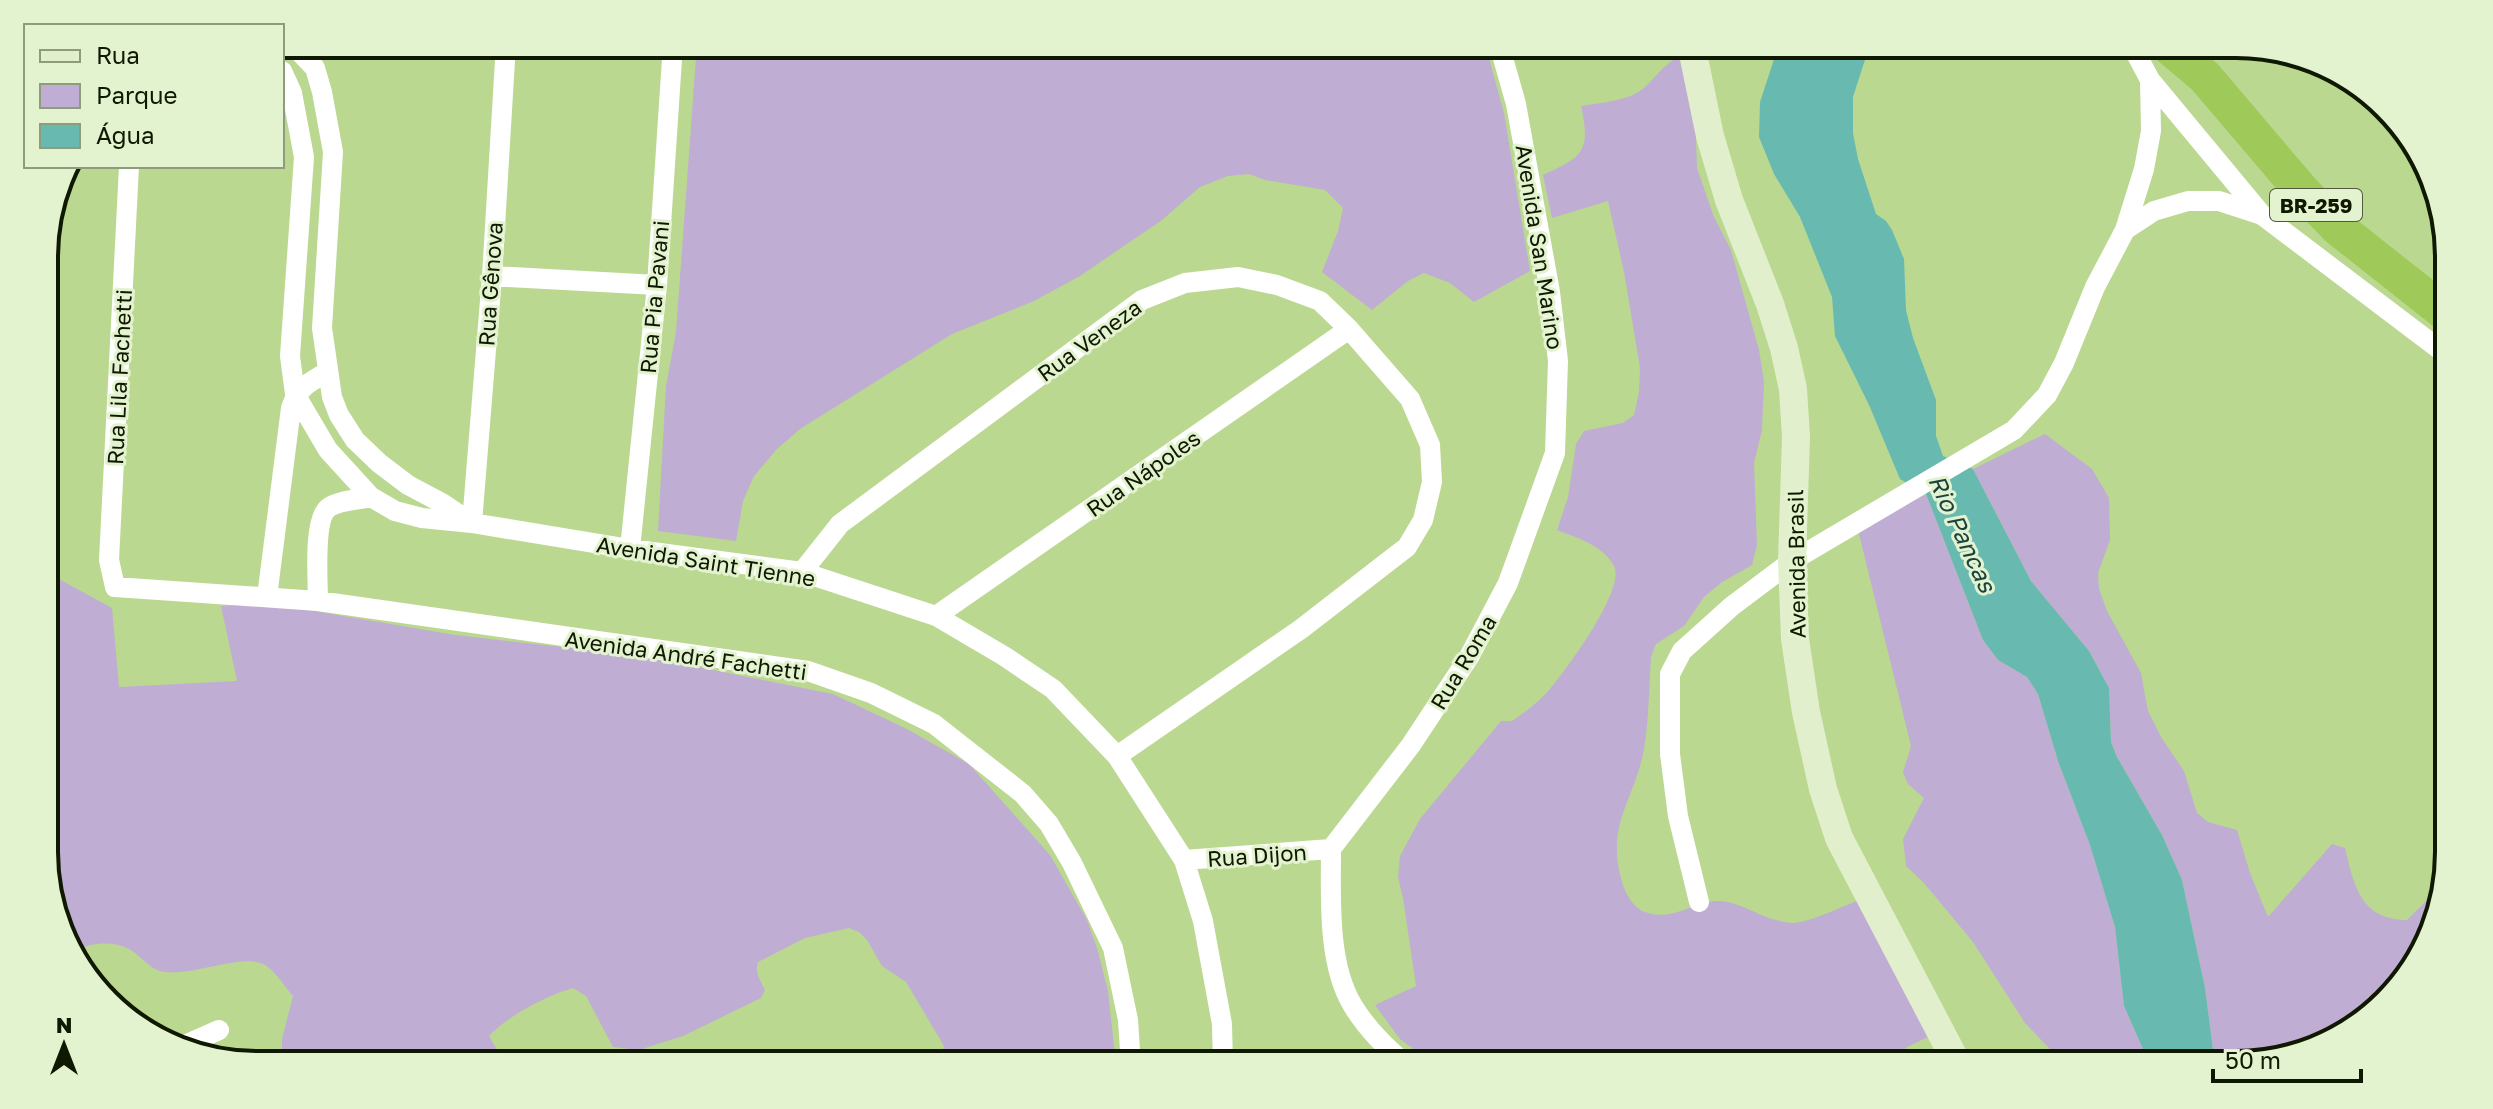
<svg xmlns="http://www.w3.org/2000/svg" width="2493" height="1109" viewBox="0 0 2493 1109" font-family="'Golos Text',sans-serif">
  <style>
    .green { fill: #bfadd3 }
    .water { fill: #68bab1 }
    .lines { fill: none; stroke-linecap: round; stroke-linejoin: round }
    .street { stroke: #fff; stroke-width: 20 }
    .secondary { stroke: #e2efcd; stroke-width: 28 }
    .highway { stroke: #9fc958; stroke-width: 36 }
    .labels { text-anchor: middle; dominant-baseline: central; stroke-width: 6; stroke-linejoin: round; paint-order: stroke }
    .shield { fill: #e3f3cf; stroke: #4f5a3e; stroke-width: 2 }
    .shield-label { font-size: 20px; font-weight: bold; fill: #0f1800 }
    .street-label { font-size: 22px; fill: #0f1800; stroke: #e3f3cf }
    .water-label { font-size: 24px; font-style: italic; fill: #1c433f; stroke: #e3f3cf }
    .rim { fill: none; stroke: #0f1800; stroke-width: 4 }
  </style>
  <rect width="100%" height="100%" fill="#bbd890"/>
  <!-- green -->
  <path class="green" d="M697,44H1485L1504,113L1530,271L1474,302L1450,283L1424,273L1408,281L1372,310L1322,272L1338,231L1343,208L1325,190L1265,180L1249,174L1228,176L1200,187L1162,220L1080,276L1034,301L952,334L800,429L776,450L754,476L743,501L736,541L658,531L666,386L676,332Z
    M1673,60H1679L1687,69L1694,87L1697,168L1714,217L1731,250L1759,350L1764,382L1762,430L1754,463L1757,545L1752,565L1722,582L1704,597L1684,626L1656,644L1651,657C1649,687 1649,719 1644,749C1634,803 1604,825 1623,885C1627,896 1634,908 1645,912C1672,922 1693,902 1716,901C1735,900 1752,912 1769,918C1775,920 1786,923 1793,923C1814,921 1842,906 1862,899L1930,1036C1914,1044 1896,1050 1886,1065H1435L1400,1039L1375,1005L1416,986L1403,898L1398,877L1400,856L1420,819L1501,721H1512C1525,712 1539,702 1550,689C1566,670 1626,589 1614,566C1603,545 1577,538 1557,530L1568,497L1576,444L1584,431L1623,423L1634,415L1639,392L1640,368L1624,272L1608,201L1552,218L1543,175C1583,157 1591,151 1581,106C1603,102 1626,102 1644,88C1654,79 1661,68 1673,60Z
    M2045,434L2092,469L2109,498L2110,540L2098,573L2099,589L2107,611L2141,673L2148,711L2161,737L2184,771L2197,813L2208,822L2237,830L2250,873L2268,917L2332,844L2345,848C2354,886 2361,920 2407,920L2438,889L2441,894L2433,933L2365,1021L2250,1065H2215L2205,988L2182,880L2162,835L2117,757L2111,742L2109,688L2089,651L2031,581L1973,469Z
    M1926,494L1983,640L1998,660L2027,677L2038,694L2058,761L2090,845L2115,927L2124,1006L2150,1065H2065L2025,1023L1973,942L1924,883L1906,866L1903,839L1924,798L1908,784L1903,772L1911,746L1858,530Z
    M45,512H51L46,572L112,608L119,687L237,681L221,606L267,603L455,635L643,656L833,694L907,729L969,764L1050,855L1087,920L1097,948L1108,991L1116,1065H938L944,1046L906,982L882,966L867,940L859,932L849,928L805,938L758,962C754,972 761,982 765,990L761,998L683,1036L639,1050L613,1047L586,996L573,988C548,995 507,1016 489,1036L506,1065H282V1039L293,996C285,987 274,969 263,964C242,954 193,976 165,972C149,970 142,956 129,949C112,940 92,943 75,950L46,881Z"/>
  <!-- water -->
  <path class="water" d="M1779,44H1870L1853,97V133L1858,159L1876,214L1886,221L1892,230L1904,259L1906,310L1913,338L1936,400V436L1943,456L1973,469L2031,581L2089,651L2109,688L2111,742L2117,757L2162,835L2182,880L2205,988L2215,1065H2150L2124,1006L2115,927L2090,845L2058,761L2038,694L2027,677L1998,660L1983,640L1926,494L1900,479L1869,405L1835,336L1832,297L1800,217L1774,174L1759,137L1760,102Z"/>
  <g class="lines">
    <!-- street -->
    <path class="street" d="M292,44L315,68L322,92L333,152L322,328L332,397L339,415L355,440L379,463L408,485L442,503L470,522
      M282,71L292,93L304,157L290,356L295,394L328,450L371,497L395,511L422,518L472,523L630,549L802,572L936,616L1004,656L1053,689L1117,756L1184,860L1203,921L1222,1024L1223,1065
      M2150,80L2262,215L2447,355
      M129,166L109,560L115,587L318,601L808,671L871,693L934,724L1023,794L1049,824L1072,863L1113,948L1128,1020L1131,1065
      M2125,230L2144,169L2151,131L2150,80L2131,44
      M492,276L657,285
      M472,523L492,276L506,44
      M630,549L657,285L673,44
      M802,572L840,524L1142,300L1185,283L1238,277L1277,285L1320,301L1349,329L1410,399L1430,445L1432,482L1423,520L1407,547L1301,629L1117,756
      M267,597L291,408C298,387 309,383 327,372
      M318,601C318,581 313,520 328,508C338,500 359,500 371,497
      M936,616L1349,329
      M1331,849L1411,745L1469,657L1508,583L1555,453L1558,361L1550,292L1516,104L1499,44
      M1331,849C1331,897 1327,964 1353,1006C1367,1029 1386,1048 1407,1065
      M1184,860L1331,849
      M1699,902L1678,816L1670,754V674L1682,651L1732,606L1792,561L2014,430L2047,395L2064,363L2095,287L2125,230L2154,211L2188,201H2219L2262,215
      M176,1049L219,1030"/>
    <!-- secondary -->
    <path class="secondary" d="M1691,44L1710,136L1729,200L1770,304L1784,348L1793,389L1796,437L1792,561L1795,639L1806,712L1823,789L1839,838L1958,1065"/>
    <!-- highway -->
    <path class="highway" d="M2166,44L2205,77L2302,191L2338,228L2447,314"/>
  </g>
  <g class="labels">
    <!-- shield labels -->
    <rect class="shield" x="2270" y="189" width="92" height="32" rx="6"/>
    <g class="shield-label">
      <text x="2316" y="205">BR-259</text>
    </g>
    <!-- street labels -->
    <g class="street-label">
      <text transform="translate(1540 247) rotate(81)">Avenida San Marino</text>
      <text transform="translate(490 284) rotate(-86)">Rua Gênova</text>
      <text transform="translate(654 297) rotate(-85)">Rua Pia Pavani</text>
      <text transform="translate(1089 340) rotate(-36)">Rua Veneza</text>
      <text transform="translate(119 377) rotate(-87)">Rua Lila Fachetti</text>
      <text transform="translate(1143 473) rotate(-35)">Rua Nápoles</text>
      <text transform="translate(706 561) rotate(9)">Avenida Saint Tienne</text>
      <text transform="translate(1796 564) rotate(-91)">Avenida Brasil</text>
      <text transform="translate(686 655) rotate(8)">Avenida André Fachetti</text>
      <text transform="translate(1463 662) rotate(-59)">Rua Roma</text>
      <text transform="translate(1257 855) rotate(-4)">Rua Dijon</text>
    </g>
    <!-- water labels -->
    <g class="water-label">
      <text transform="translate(1963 533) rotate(65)">Rio Pancas</text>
    </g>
  </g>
  <!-- crop -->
  <path d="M0 0H2493V1109H0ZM257 58H2236A199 199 0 0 1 2435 257V852A199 199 0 0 1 2236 1051H257A199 199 0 0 1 58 852V257A199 199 0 0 1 257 58Z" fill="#e3f3cf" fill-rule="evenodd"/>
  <path class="rim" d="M257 58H2236A199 199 0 0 1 2435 257V852A199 199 0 0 1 2236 1051H257A199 199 0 0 1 58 852V257A199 199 0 0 1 257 58Z"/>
  <!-- legend -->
  <rect x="24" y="24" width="260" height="144" fill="#e3f3cf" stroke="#8e9b7c" stroke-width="2"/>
  <rect x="40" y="50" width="40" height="12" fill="#e2efcd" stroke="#8e9b7c" stroke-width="2"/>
  <text x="96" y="64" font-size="24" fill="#0f1800">Rua</text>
  <rect x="40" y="84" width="40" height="24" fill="#bfadd3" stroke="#8e9b7c" stroke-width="2"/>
  <text x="96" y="104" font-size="24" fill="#0f1800">Parque</text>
  <rect x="40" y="124" width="40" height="24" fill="#68bab1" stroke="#8e9b7c" stroke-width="2"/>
  <text x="96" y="144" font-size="24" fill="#0f1800">Água</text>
  <!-- north arrow -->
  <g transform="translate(64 1045)" stroke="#e3f3cf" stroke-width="6" paint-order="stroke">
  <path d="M0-6L14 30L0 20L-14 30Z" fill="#0f1800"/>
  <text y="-12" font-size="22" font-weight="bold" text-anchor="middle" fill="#0f1800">N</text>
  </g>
  <!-- scale -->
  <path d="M2213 1069v12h148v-12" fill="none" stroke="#0f1800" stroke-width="4"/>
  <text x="2225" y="1069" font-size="24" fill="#0f1800" stroke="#e3f3cf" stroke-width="6" paint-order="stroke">50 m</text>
</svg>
